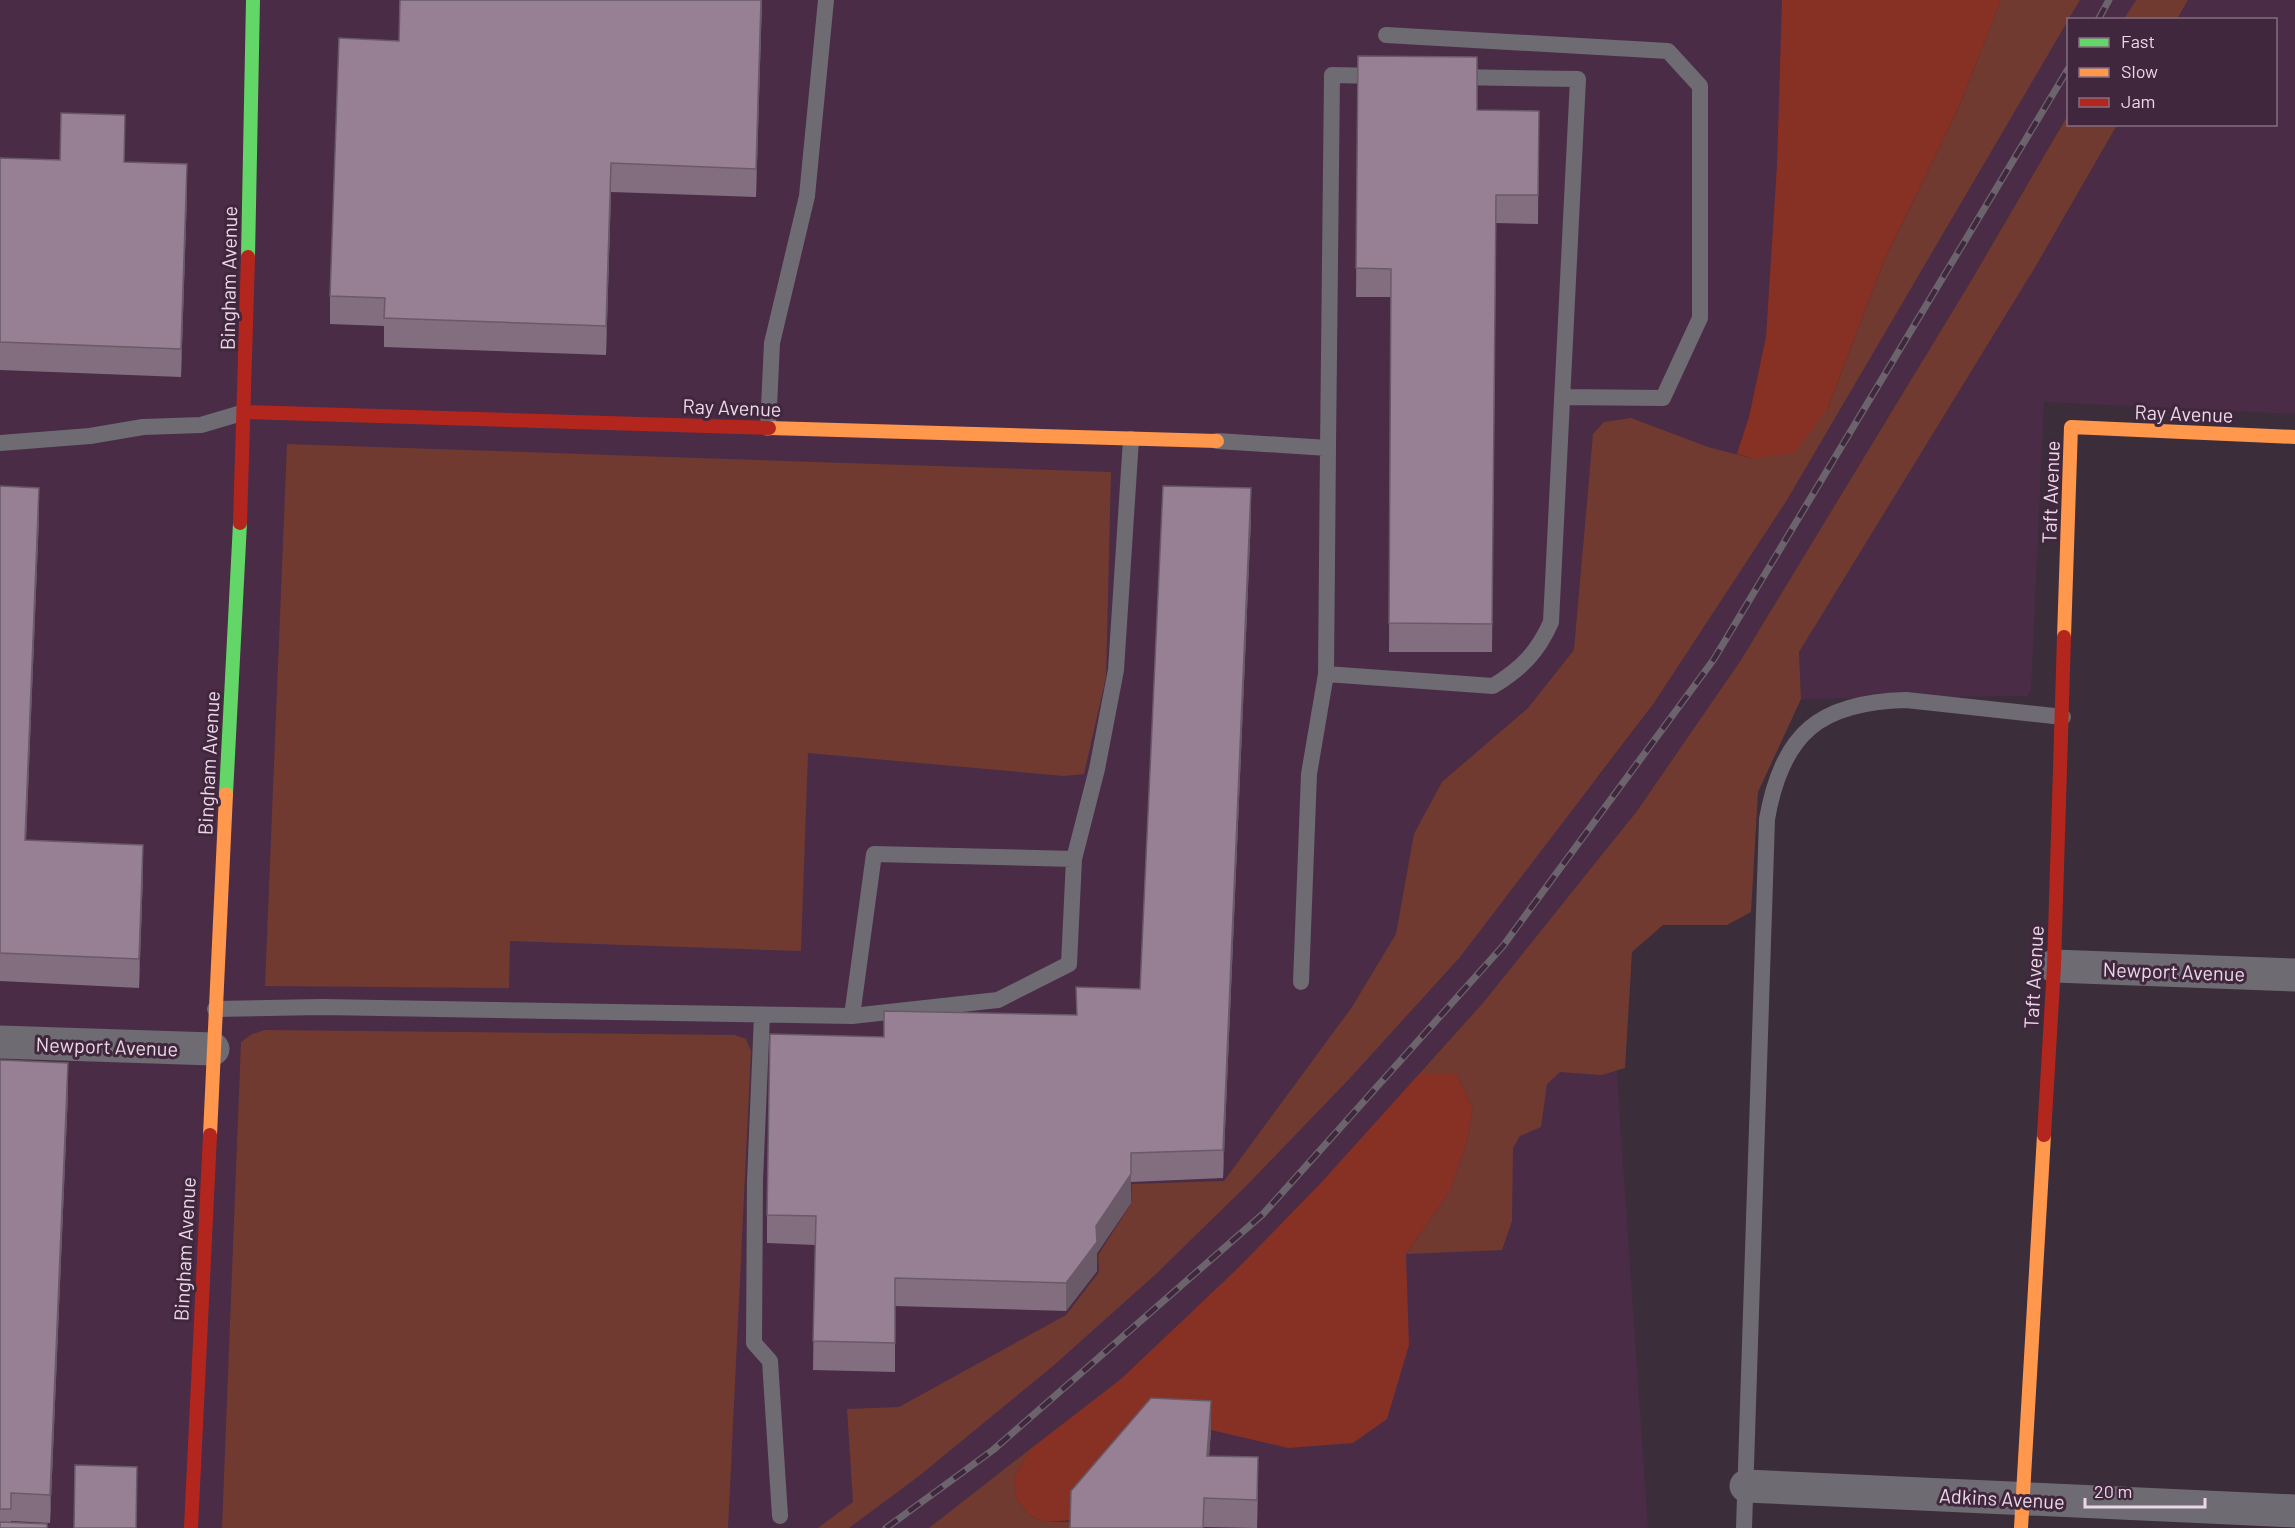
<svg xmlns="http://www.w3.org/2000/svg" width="2295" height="1528" viewBox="0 0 2295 1528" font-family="Barlow,sans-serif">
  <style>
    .built { fill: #4a2c46 }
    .green { fill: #713a31 }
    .forest { fill: #863124 }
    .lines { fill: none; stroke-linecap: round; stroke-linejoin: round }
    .lane { stroke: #6e6b72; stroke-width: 16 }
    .street { stroke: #6e6b72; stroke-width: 33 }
    .fast { stroke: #63d668; stroke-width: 14 }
    .slow { stroke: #ff974d; stroke-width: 14 }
    .jam { stroke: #b3261e; stroke-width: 14 }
    .rail-casing { stroke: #6b646c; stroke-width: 7 }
    .rail { stroke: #41273d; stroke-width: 4.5; stroke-dasharray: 14; stroke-linecap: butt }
    .wall { fill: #826e7f }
    .shaded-wall { fill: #6a5a68 }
    .building { fill: #978094; stroke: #6a5a68; stroke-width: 1.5 }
    .labels { text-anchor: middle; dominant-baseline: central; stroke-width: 6; stroke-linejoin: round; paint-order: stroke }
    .street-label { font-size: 20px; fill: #ead8e6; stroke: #41273d }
  </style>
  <rect width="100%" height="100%" fill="#3b2d39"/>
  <!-- built -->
  <path class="built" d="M0,0H2014L1592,703L1597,779L1654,703L1787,500L2068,20V115L1971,281L1741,660L1637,811L1602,855L1648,1528H0Z
    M2080,0H2136L2124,20H2069Z
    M2188,0H2295V414L2044,402L2031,691L2027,696L1801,699L1799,652L2037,264L2117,125L2276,124V20L2177,19Z"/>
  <!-- green -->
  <path class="green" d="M2001,0H2080L1787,500L1654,703L1460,957L1351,1077L1248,1184L1156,1274L1053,1366L919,1476L849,1528H818L853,1502L847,1409L899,1407L1066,1315L1099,1272L1098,1255L1131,1204L1132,1184L1224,1181L1352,1007L1396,934L1414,834L1442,782L1528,708L1574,650L1593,434L1604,422L1631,418L1708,447L1754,459L1827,410L1884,261L1959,107Z
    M2136,0H2188L2177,19H2124Z
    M2068,115V124L2117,125L2037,264L1799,652L1801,699L1758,792L1751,912L1727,925H1663L1632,952L1625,1068L1602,1075L1560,1072L1547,1084L1541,1127L1520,1136L1513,1148L1512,1221L1502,1250L1406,1254L1450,1191L1467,1141L1473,1109L1456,1073H1420L1483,1003L1637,811L1741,660L1971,281Z
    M287,444L1111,472L1106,677L1084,774L1064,776L808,753L801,951L510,941L509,988L265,986Z
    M265,1030L735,1035L746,1039L751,1051L728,1528H222L241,1042L252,1034Z
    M1029,1450L1014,1478L1015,1497L1030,1516L1046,1522H1070V1528H929Z"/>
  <!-- forest -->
  <path class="forest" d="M1782,0H2001L1959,107L1884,261L1827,410L1795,452L1754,459L1737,454L1749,417L1766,337L1777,165Z
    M1420,1073H1456L1473,1109L1467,1141L1450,1191L1406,1254L1409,1345L1387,1419L1353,1443L1288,1448L1211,1430L1151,1427L1071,1520L1046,1522L1030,1516L1015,1497L1014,1478L1029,1450L1121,1379L1237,1269L1319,1185Z"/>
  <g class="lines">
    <!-- lane -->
    <path class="lane" d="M1386,35L1668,51L1700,86V318L1663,398L1562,397
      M768,428L772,343L807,196L826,0
      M1217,441L1328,448L1332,75L1380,76
      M0,443L90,436L143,427L201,425L245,412
      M1328,448L1326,674L1493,686C1521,669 1538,652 1551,622L1578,79L1454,77
      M1074,859L1069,964L998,1000L852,1016L874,854L1074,859L1097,769L1116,670L1131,439
      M1301,982L1309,774L1326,674
      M215,1009L322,1007L852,1016
      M762,1015L755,1181L754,1343L770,1361L780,1516
      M1744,1528L1767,819C1782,734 1819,702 1906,700L2063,717"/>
    <!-- street -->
    <path class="street" d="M2054,966L2295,975
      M0,1042L213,1049
      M1746,1486L2295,1511"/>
    <!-- fast -->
    <path class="fast" d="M248,257L253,0
      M226,794L240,523"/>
    <!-- slow -->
    <path class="slow" d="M769,428L1217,441
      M2064,637L2071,427L2295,437
      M210,1135L226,794
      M2021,1528L2044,1135"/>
    <!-- jam -->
    <path class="jam" d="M245,412L769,428
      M240,523L248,257
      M2044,1135L2054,966L2064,637
      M191,1528L210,1135"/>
    <defs>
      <path id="rail" d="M2098,20L2109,0
        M886,1528L993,1450L1263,1214L1503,946L1714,659L2068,69"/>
    </defs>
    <!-- rail casing -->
    <use href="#rail" class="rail-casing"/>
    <!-- rail -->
    <use href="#rail" class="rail"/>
  </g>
  <!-- wall -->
  <path class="wall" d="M400,0H762L756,197L611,192L606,355L384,347V326L330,324V296L399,41Z
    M1358,56L1477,110L1539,111L1538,224L1496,223L1492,652H1389L1391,297H1356Z
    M0,158L125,162L187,193L181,377L0,370Z
    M0,486L39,516L26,840L143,874L139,988L0,981Z
    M1251,517L1223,1178L1131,1182V1203L1097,1253V1271L1066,1311L895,1306V1372L813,1370L815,1245L767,1243V1215L884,1037L1077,1015L1140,989Z
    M0,1060L68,1092L50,1523L11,1521V1522L0,1528Z
    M1211,1430L1209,1456L1258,1486L1257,1528L1204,1527L1070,1528Z"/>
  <!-- shaded-wall -->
  <path class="shaded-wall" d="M761,0H762L756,197V169Z
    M611,163V192L606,355V326Z
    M187,164V193L181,377V349Z
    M39,488V516L25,868V840Z
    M1251,488V517L1223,1178V1150Z
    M143,845V874L139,988V959Z
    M68,1063V1092L50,1523V1495Z
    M1131,1153V1203L1097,1253V1271L1066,1311V1283L1096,1226Z
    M1211,1401V1430L1207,1484V1456Z
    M1258,1457V1486L1257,1528V1500Z"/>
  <!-- building -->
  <path class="building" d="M400,0H761L756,169L611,163L606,326L384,318L385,298L330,296L339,38L399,41Z
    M1358,56L1477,57V110L1539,111L1538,195H1496L1492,624L1389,623L1391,269L1356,268Z
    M61,113L125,115L124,162L187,164L181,349L0,342V158L60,160Z
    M0,486L39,488L25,840L143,845L139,959L0,953Z
    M1163,486L1251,488L1223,1150L1131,1153V1174L1096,1226L1097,1242L1066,1283L895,1278V1343L813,1341L816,1216L767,1215L770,1034L884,1037V1011L1077,1015L1076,987L1140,989Z
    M0,1060L68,1063L50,1495L11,1493V1509H0Z
    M1151,1398L1211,1401L1207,1456L1258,1457L1257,1500L1204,1498L1203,1528H1070L1071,1491Z
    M75,1465L137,1467L136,1528H74Z
    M0,1522L47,1524V1528H0Z"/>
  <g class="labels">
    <!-- street labels -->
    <g class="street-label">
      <text transform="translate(228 278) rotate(-89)">Bingham Avenue</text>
      <text transform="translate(732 407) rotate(2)">Ray Avenue</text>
      <text transform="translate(2184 413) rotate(2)">Ray Avenue</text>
      <text transform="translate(2050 492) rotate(-88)">Taft Avenue</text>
      <text transform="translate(208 763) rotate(-87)">Bingham Avenue</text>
      <text transform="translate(2174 971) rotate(2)">Newport Avenue</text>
      <text transform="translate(2033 977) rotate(-87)">Taft Avenue</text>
      <text transform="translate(107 1046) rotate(2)">Newport Avenue</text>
      <text transform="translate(184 1249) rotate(-87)">Bingham Avenue</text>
      <text transform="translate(2002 1498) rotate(3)">Adkins Avenue</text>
    </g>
  </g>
  <!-- legend -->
  <rect x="2067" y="18" width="210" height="108" fill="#41273d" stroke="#856e81" stroke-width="1.5"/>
  <rect x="2079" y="38" width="30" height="9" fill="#63d668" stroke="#856e81" stroke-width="1.5"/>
  <text x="2121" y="48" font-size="18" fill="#ead8e6">Fast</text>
  <rect x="2079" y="68" width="30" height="9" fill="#ff974d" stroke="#856e81" stroke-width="1.5"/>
  <text x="2121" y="78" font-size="18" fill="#ead8e6">Slow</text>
  <rect x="2079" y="98" width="30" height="9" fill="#b3261e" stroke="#856e81" stroke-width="1.5"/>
  <text x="2121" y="108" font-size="18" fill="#ead8e6">Jam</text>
  <!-- scale -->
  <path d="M2085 1498v9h120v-9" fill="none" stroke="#ead8e6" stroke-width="3"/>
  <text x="2094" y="1498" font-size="18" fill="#ead8e6" stroke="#41273d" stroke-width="4.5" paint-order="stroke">20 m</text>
</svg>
